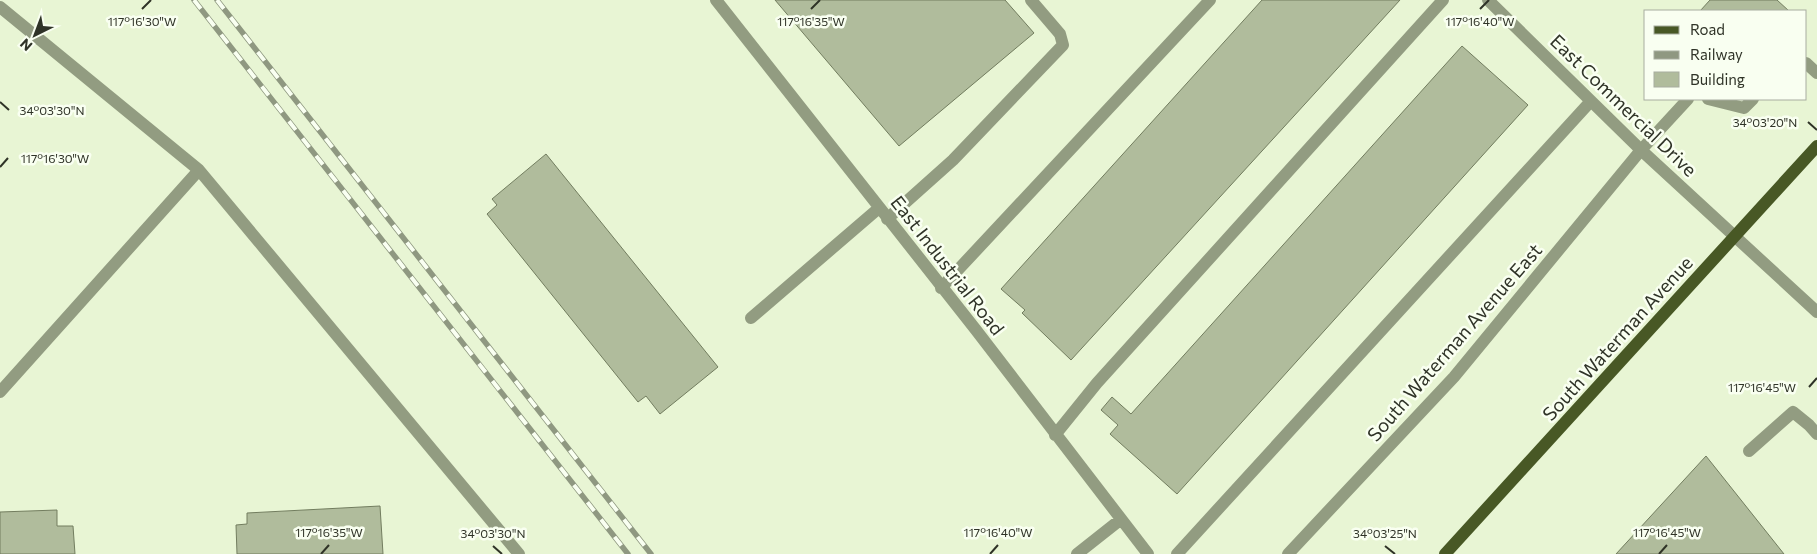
<svg xmlns="http://www.w3.org/2000/svg" width="1817" height="554" viewBox="0 0 1817 554" font-family="Commissioner,sans-serif">
  <style>
    .building { fill: #b0bc9c; stroke: #727d5f }
    .lines { fill: none; stroke-linecap: round; stroke-linejoin: round }
    .minor { stroke: #929c81; stroke-width: 12 }
    .major { stroke: #485825; stroke-width: 12 }
    .rail-casing { stroke: #8f9881; stroke-width: 5.5 }
    .rail { stroke: #f9fff1; stroke-width: 4; stroke-dasharray: 11; stroke-linecap: butt }
    .ticks { fill: none; stroke: #2f3327; stroke-width: 2 }
    .labels { text-anchor: middle; dominant-baseline: central; stroke-width: 5; stroke-linejoin: round; paint-order: stroke }
    .street-label { font-size: 19px; fill: #2f3327; stroke: #f9fff1 }
    .ticks-label { font-size: 12px; text-anchor: middle; fill: #2f3327; stroke: #f9fff1; stroke-width: 5; stroke-linejoin: round; paint-order: stroke }
  </style>
  <rect width="100%" height="100%" fill="#e8f5d4"/>
  <!-- building -->
  <path class="building" d="M775,0H1005L1034,33L899,146Z
    M1262,0H1400L1071,360L1022,313L1025,310L1001,289Z
    M1710,0H1777L1789,11H1700Z
    M1462,46L1528,105L1177,494L1110,434L1118,425L1101,410L1112,397L1131,414Z
    M546,154L718,367L660,414L646,396L638,402L487,214L497,205L492,199Z
    M1706,456L1784,554H1616Z
    M380,506L383,554H237L236,525L247,524V513Z
    M57,510V526H73L75,554H0V512Z"/>
  <g class="lines">
    <!-- minor -->
    <path class="minor" d="M716,0L976,330L1148,554
      M1488,0L1641,150L1817,312
      M0,7L199,170L519,554
      M1806,63L1817,73
      M1708,99L1744,108L1753,99
      M887,219L953,160L1063,45L1060,34L1031,0
      M941,288L1210,0
      M751,318L879,208
      M0,392L199,170
      M1055,435L1097,383L1443,0
      M1749,451L1793,412L1809,425L1817,434
      M1077,554L1120,520
      M1177,554L1591,101
      M1288,554L1454,377L1641,150L1688,99"/>
    <!-- major -->
    <path class="major" d="M1445,554L1817,146"/>
    <defs>
      <path id="rail" d="M194,0L628,554
        M217,0L651,554"/>
    </defs>
    <!-- rail casing -->
    <use href="#rail" class="rail-casing"/>
    <!-- rail -->
    <use href="#rail" class="rail"/>
  </g>
  <!-- ticks -->
  <path class="ticks" d="M142,9L151,0M811,9L820,0M1480,9L1489,0M0,102L9,110M1808,122L1817,130M0,167L8,158M1809,387L1817,378M493,546L502,554M1385,546L1395,554M321,554L329,545M990,554L998,545M1659,554L1667,545"/>
  <g class="labels">
    <!-- street labels -->
    <g class="street-label">
      <text transform="translate(1624 105) rotate(44)">East Commercial Drive</text>
      <text transform="translate(948 265) rotate(52)">East Industrial Road</text>
      <text transform="translate(1617 338) rotate(-48)">South Waterman Avenue</text>
      <text transform="translate(1454 342) rotate(-49)">South Waterman Avenue East</text>
    </g>
  </g>
  <g class="ticks-label">
    <text x="142" y="26">117°16'30"W</text>
    <text x="811" y="26">117°16'35"W</text>
    <text x="1480" y="26">117°16'40"W</text>
    <text x="52" y="115">34°03'30"N</text>
    <text x="1765" y="127">34°03'20"N</text>
    <text x="55" y="163">117°16'30"W</text>
    <text x="1762" y="392">117°16'45"W</text>
    <text x="329" y="537">117°16'35"W</text>
    <text x="998" y="537">117°16'40"W</text>
    <text x="1667" y="537">117°16'45"W</text>
    <text x="493" y="538">34°03'30"N</text>
    <text x="1385" y="538">34°03'25"N</text>
  </g>
  <!-- legend -->
  <rect x="1644" y="10" width="162" height="90" fill="#f9fff1" stroke="#a8ada0"/>
  <rect x="1654" y="26" width="25" height="8" fill="#485825" stroke="#a8ada0"/>
  <text x="1690" y="35" font-size="15" fill="#2f3327">Road</text>
  <rect x="1654" y="51" width="25" height="8" fill="#8f9881" stroke="#a8ada0"/>
  <text x="1690" y="60" font-size="15" fill="#2f3327">Railway</text>
  <rect x="1654" y="72" width="25" height="15" fill="#b0bc9c" stroke="#a8ada0"/>
  <text x="1690" y="85" font-size="15" fill="#2f3327">Building</text>
  <!-- north arrow -->
  <g transform="translate(35 35) rotate(222)" stroke="#f9fff1" stroke-width="4" paint-order="stroke">
  <path d="M0-4L9 19L0 12L-9 19Z" fill="#2f3327"/>
  <text y="-8" font-size="14" font-weight="bold" text-anchor="middle" fill="#2f3327">N</text>
  </g>
</svg>
